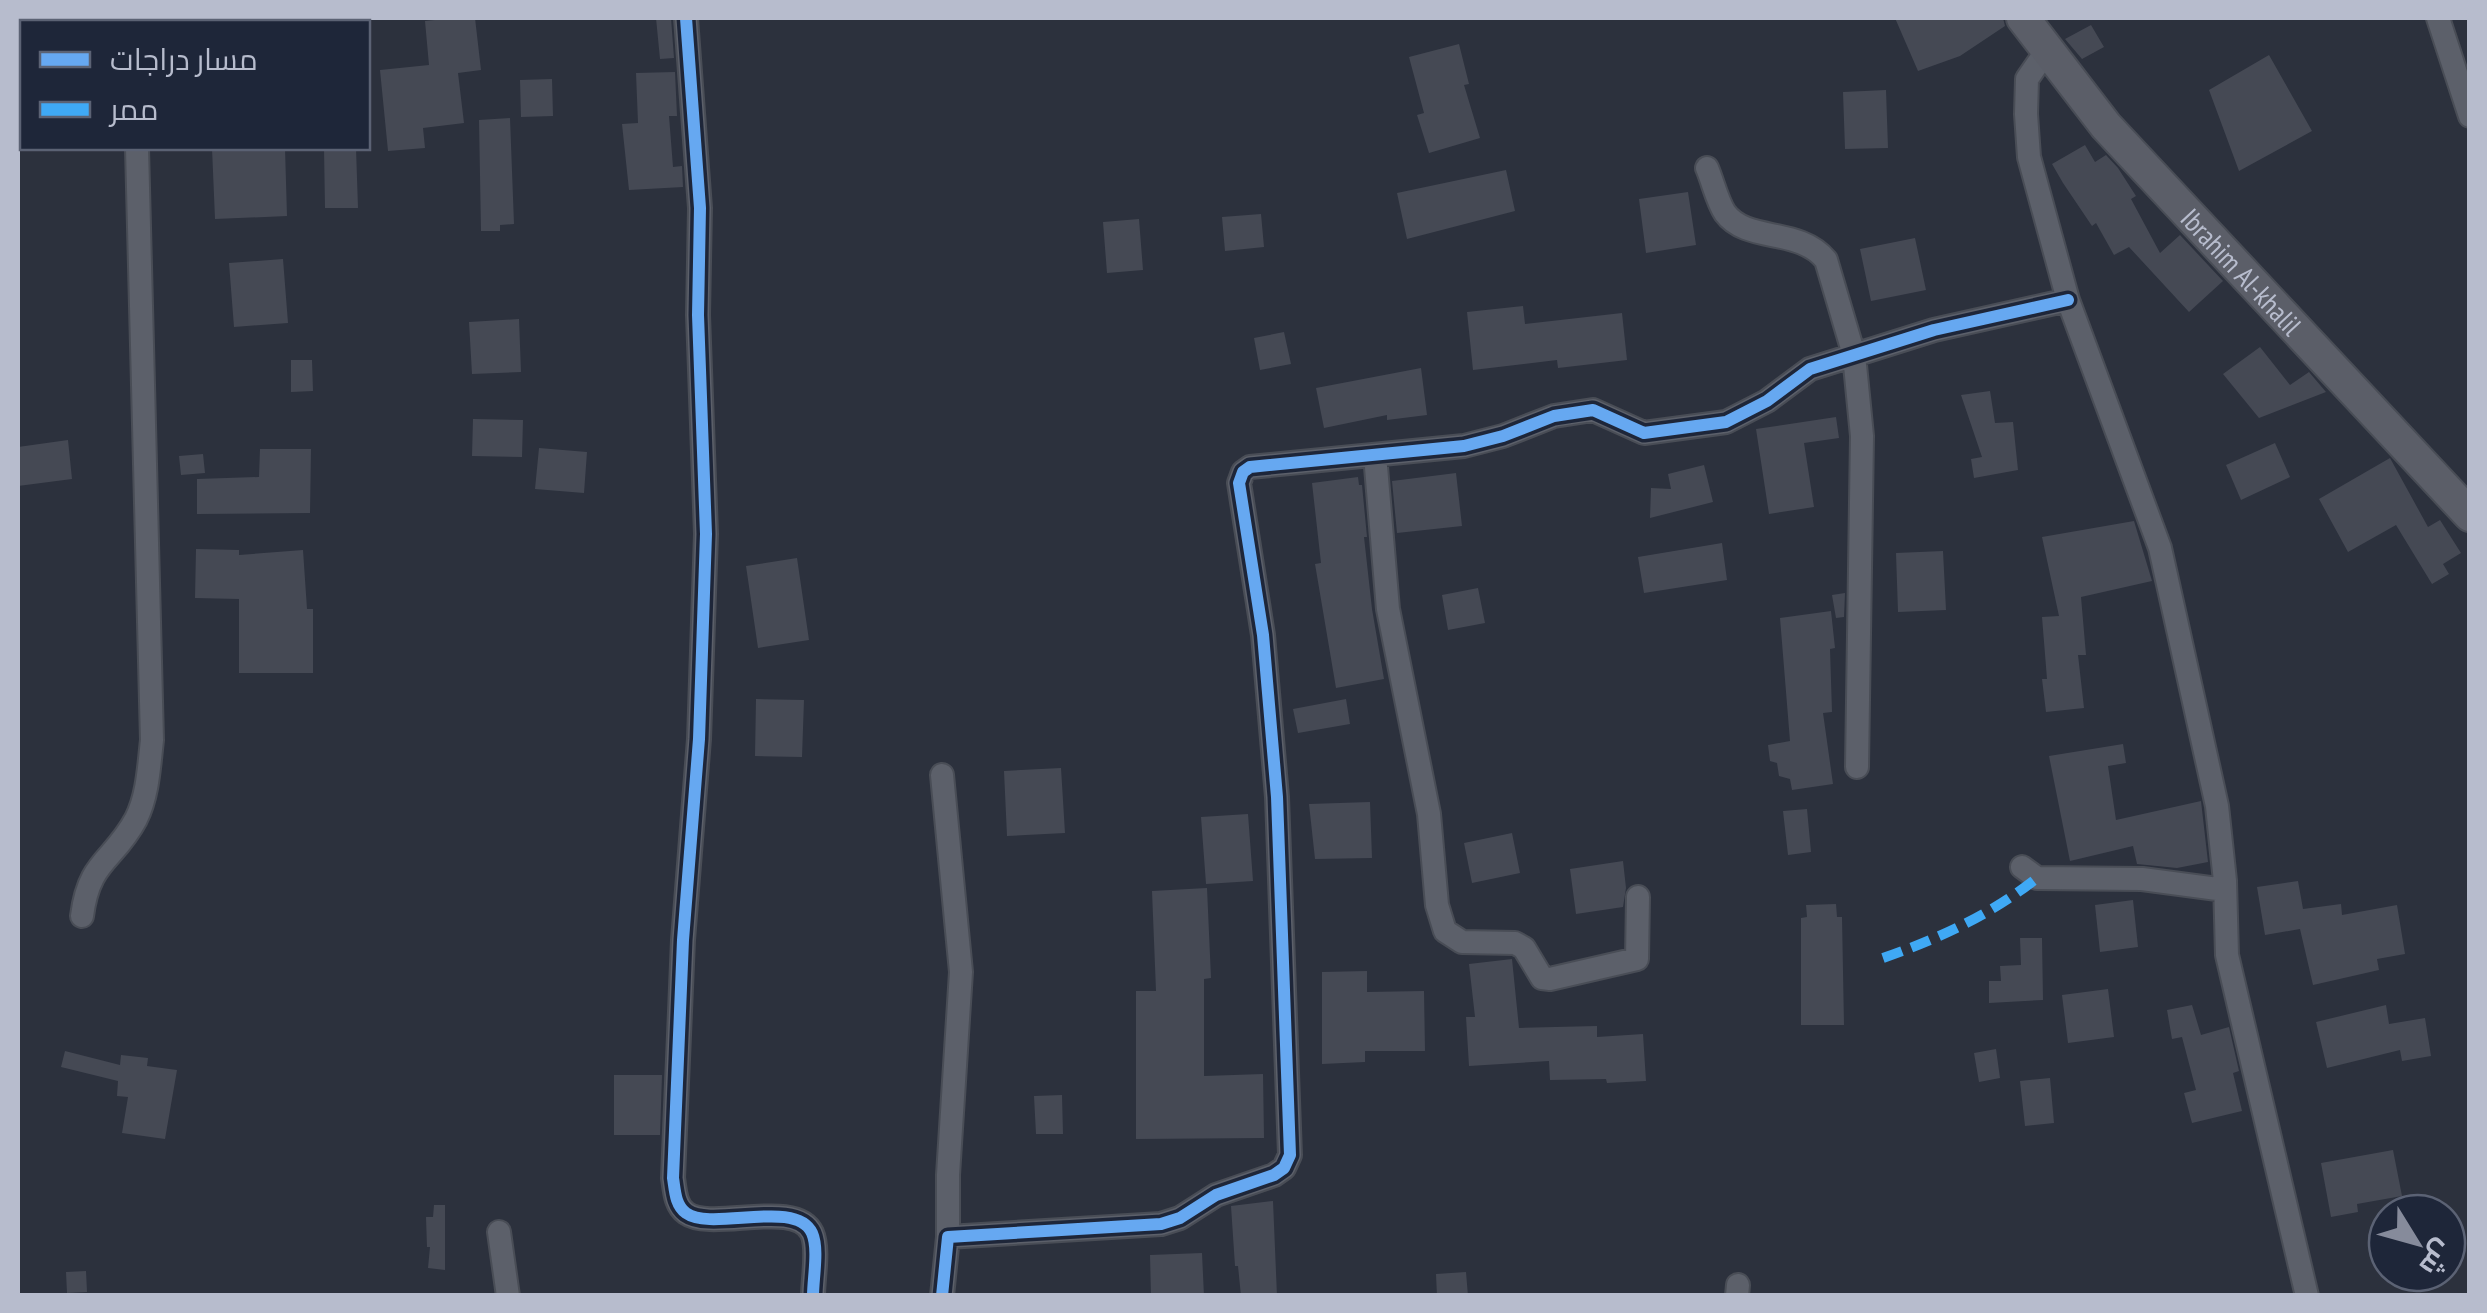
<svg xmlns="http://www.w3.org/2000/svg" width="2487" height="1313" viewBox="0 0 2487 1313" font-family="'PT Sans Narrow',Cairo,sans-serif">
  <style>
    .building { fill: #454954 }
    .lines { fill: none; stroke-linecap: round; stroke-linejoin: round }
    .street-casing { stroke: #494d56; stroke-width: 26 }
    .secondary-casing { stroke: #494d56; stroke-width: 36 }
    .street { stroke: #5c606a; stroke-width: 22 }
    .secondary { stroke: #5b5e68; stroke-width: 32 }
    .quiet { stroke: #3fa9f5; stroke-width: 10; stroke-dasharray: 20 10; stroke-linecap: butt }
    .cycleway-casing { stroke: #1e2639; stroke-width: 19 }
    .cycleway { stroke: #66a8f1; stroke-width: 12 }
    .labels { text-anchor: middle; dominant-baseline: central; stroke-width: 9; stroke-linejoin: round; paint-order: stroke }
    .street-label { font-size: 28px; fill: #b7bccd; stroke: #1e2639 }
  </style>
  <rect width="100%" height="100%" fill="#2c313d"/>
  <!-- building -->
  <path class="building" d="M453,18H475L481,70L458,73L464,123L423,128L425,148L388,151L380,70L429,65L425,21Z
    M656,18H671L674,58L660,59Z
    M1895,18H2003L2005,26L1960,56L1918,71Z
    M2091,25L2104,47L2082,59L2065,39Z
    M1459,44L1469,84L1464,85L1480,138L1429,153L1417,115L1424,113L1409,57Z
    M2269,55L2312,131L2239,171L2209,90Z
    M675,72L677,116H669L673,167L682,166L683,187L629,190L622,124L638,123L636,73Z
    M552,79L553,116L521,117L520,80Z
    M1886,90L1888,148L1845,149L1843,92Z
    M510,118L514,224L500,225V231H481L479,120Z
    M2085,145L2095,162L2106,155L2118,168L2136,196L2131,199L2160,253L2180,235L2223,281L2189,312L2129,247L2114,255L2096,223L2092,226L2063,183L2052,164Z
    M212,148H285L287,216L215,219Z
    M324,148H356L358,208H325Z
    M1506,170L1515,211L1407,239L1397,193Z
    M1688,192L1696,245L1646,253L1639,199Z
    M1261,214L1264,247L1225,251L1222,217Z
    M1139,219L1143,270L1107,273L1103,222Z
    M1915,238L1926,290L1871,301L1860,249Z
    M283,259L288,323L234,327L229,263Z
    M1523,306L1525,324L1622,313L1627,360L1558,368L1557,360L1473,370L1467,312Z
    M519,319L521,372L472,374L469,322Z
    M1284,332L1291,364L1260,370L1254,338Z
    M2260,347L2290,385L2309,372L2326,392L2259,418L2223,374Z
    M291,360H312L313,391L291,392Z
    M1421,368L1427,415L1387,420V415L1324,428L1316,388Z
    M1990,391L1995,423L2013,422L2018,470L1974,478L1971,459L1982,457L1961,395Z
    M1836,417L1839,438L1804,443L1814,507L1769,514L1756,429Z
    M473,419L523,420L522,457L472,456Z
    M68,440L72,479L18,486V447Z
    M2275,443L2290,477L2241,500L2226,465Z
    M539,448L587,452L584,493L535,489Z
    M260,449H311L310,513L197,514V479L259,477Z
    M203,454L205,473L181,475L179,456Z
    M2390,458L2428,527L2440,520L2461,553L2443,564L2449,574L2432,584L2396,525L2348,552L2319,499Z
    M1704,465L1713,502L1650,518L1651,488L1671,489L1668,474Z
    M1456,473L1462,526L1397,533L1392,481Z
    M1358,477L1359,485H1362L1367,537H1364L1372,609L1384,679L1336,688L1315,564L1321,563L1312,483Z
    M2134,521L2152,581L2081,597L2086,655H2078L2084,708L2046,712L2042,679H2047L2042,617L2059,616L2042,537Z
    M1722,543L1727,580L1644,593L1638,557Z
    M196,549L239,550V555L303,550L307,609H313V673H239V599L195,598Z
    M1943,551L1946,610L1898,612L1896,553Z
    M797,558L809,640L758,648L746,566Z
    M1478,588L1485,623L1448,630L1442,595Z
    M1845,593L1844,617L1836,618L1832,595Z
    M1831,611L1835,648L1830,649L1832,712L1823,713L1833,784L1792,790L1790,779L1779,776L1777,763L1770,761L1768,745L1790,741L1780,618Z
    M756,699L804,700L802,757L755,756Z
    M1346,699L1350,724L1298,733L1293,709Z
    M2123,744L2126,763L2108,766L2116,820L2201,801L2208,862L2177,868L2137,864L2133,846L2070,861L2049,756Z
    M1061,768L1065,833L1007,836L1004,771Z
    M1370,802L1372,858L1315,859L1309,804Z
    M1807,809L1811,852L1788,855L1783,811Z
    M1248,814L1253,881L1206,884L1201,817Z
    M1512,833L1520,873L1472,883L1464,843Z
    M1623,861L1626,888L1623,907L1576,914L1570,869Z
    M2298,881L2303,909L2341,904L2342,915L2397,905L2405,954L2377,959L2379,970L2313,985L2300,929L2265,935L2257,887Z
    M1207,888L1211,978L1204,979V1076L1263,1074L1264,1138L1136,1139V991H1156L1152,891Z
    M2133,900L2138,947L2100,952L2095,905Z
    M1836,904L1837,917H1842L1844,1025H1801V918L1807,917L1806,905Z
    M2020,938H2042L2043,1000L1989,1003V981H2001L2000,966L2021,965Z
    M1512,959L1519,1028L1597,1026V1037L1643,1034L1646,1081L1607,1083L1606,1079L1550,1080L1549,1061L1469,1066L1466,1017H1475L1469,964Z
    M1367,971V992L1424,991L1425,1051H1365V1062L1322,1064V972Z
    M2108,989L2114,1037L2068,1043L2062,995Z
    M2192,1005L2201,1035L2229,1027L2239,1071L2233,1073L2242,1111L2192,1123L2184,1093L2196,1090L2182,1037L2172,1039L2167,1010Z
    M2386,1005L2389,1024L2425,1018L2431,1056L2402,1061L2400,1050L2327,1068L2316,1022Z
    M1996,1049L2000,1078L1979,1082L1974,1053Z
    M65,1051L120,1065L121,1055L148,1058L147,1066L177,1070L165,1139L122,1133L128,1097L117,1096L118,1081L61,1067Z
    M614,1075H662L660,1135H614Z
    M2050,1078L2054,1123L2025,1126L2020,1081Z
    M1062,1095L1063,1134H1036L1034,1096Z
    M2393,1150L2402,1196L2357,1204L2358,1212L2331,1217L2321,1163Z
    M1273,1201L1277,1296H1241L1238,1266H1235L1231,1206Z
    M434,1205H445V1270L428,1268L430,1247H427L426,1217H433Z
    M1202,1253L1204,1296H1151L1150,1255Z
    M86,1271L87,1292L67,1293L66,1272Z
    M1466,1272L1468,1296H1437L1436,1274Z"/>
  <g class="lines">
    <defs>
      <path id="street" d="M136,18V22
        M686,18L700,208L698,315L706,534L699,739L683,940L673,1178C675,1190 675,1205 686,1213C712,1232 796,1198 812,1233C819,1249 813,1278 813,1296
        M2438,18L2470,116
        M2047,50L2027,79L2026,114L2029,157L2068,300L2160,548L2217,806L2225,881L2227,955L2307,1296
        M1707,168C1713,182 1717,201 1725,213C1747,243 1799,227 1826,260L1854,355L1862,436L1857,767
        M1375,455L1388,609L1429,814L1437,905L1445,931L1462,942L1515,943L1524,948L1542,978L1550,979L1637,959L1638,897
        M942,775L961,972L948,1175V1237
        M2022,867L2037,878L2142,879L2225,890
        M82,916C89,860 113,862 136,819C148,795 149,766 152,740L137,148
        M499,1232L508,1296
        M942,1296L948,1237L1161,1224L1180,1218L1216,1195L1274,1175L1284,1168L1290,1155L1277,797L1263,635L1239,483L1243,472L1250,467L1464,446L1503,436L1554,416L1593,410L1644,433L1726,422L1767,401L1810,369L1934,330L2068,300
        M1737,1296L1738,1285"/>
      <g id="secondary">
        <path id="s1" d="M2023,18L2106,126L2470,515"/>
      </g>
    </defs>
    <!-- street casing -->
    <use href="#street" class="street-casing"/>
    <!-- secondary casing -->
    <use href="#secondary" class="secondary-casing"/>
    <!-- street -->
    <use href="#street" class="street"/>
    <!-- secondary -->
    <use href="#secondary" class="secondary"/>
    <!-- quiet -->
    <path class="quiet" d="M1883,958C1940,938 1990,915 2037,878"/>
    <defs>
      <path id="cycleway" d="M686,18L700,208L698,315L706,534L699,739L683,940L673,1178C675,1190 675,1205 686,1213C712,1232 796,1198 812,1233C819,1249 813,1278 813,1296
        M942,1296L948,1237L1161,1224L1180,1218L1216,1195L1274,1175L1284,1168L1290,1155L1277,797L1263,635L1239,483L1243,472L1250,467L1464,446L1503,436L1554,416L1593,410L1644,433L1726,422L1767,401L1810,369L1934,330L2068,300"/>
    </defs>
    <!-- cycleway casing -->
    <use href="#cycleway" class="cycleway-casing"/>
    <!-- cycleway -->
    <use href="#cycleway" class="cycleway"/>
  </g>
  <g class="labels">
    <!-- street labels -->
    <g class="street-label">
      <text stroke="none"><textPath href="#s1" startOffset="335">Ibrahim Al-khalil</textPath></text>
    </g>
  </g>
  <!-- border -->
  <rect width="2487" height="1313" fill="none" stroke="#b7bccd" stroke-width="40"/>
  <!-- legend -->
  <rect x="20" y="20" width="350" height="130" fill="#1e2639" stroke="#5b6274" stroke-width="2.5"/>
  <rect x="40" y="52" width="50" height="15" fill="#66a8f1" stroke="#5b6274" stroke-width="2.5"/>
  <text x="110" y="70" font-size="30" fill="#b7bccd">مسار دراجات</text>
  <rect x="40" y="102" width="50" height="15" fill="#3fa9f5" stroke="#5b6274" stroke-width="2.5"/>
  <text x="110" y="120" font-size="30" fill="#b7bccd">ممر</text>
  <!-- north arrow -->
  <g transform="translate(2417 1243) rotate(127)"><circle r="48" fill="#1e2639" stroke="#5b6274" stroke-width="2.5"/>
  <path d="M0-8L18 38L0 25L-18 38Z" fill="#868b9b"/>
  <text y="-15" font-size="28" font-weight="bold" text-anchor="middle" fill="#b7bccd">ش</text>
  </g>
</svg>
